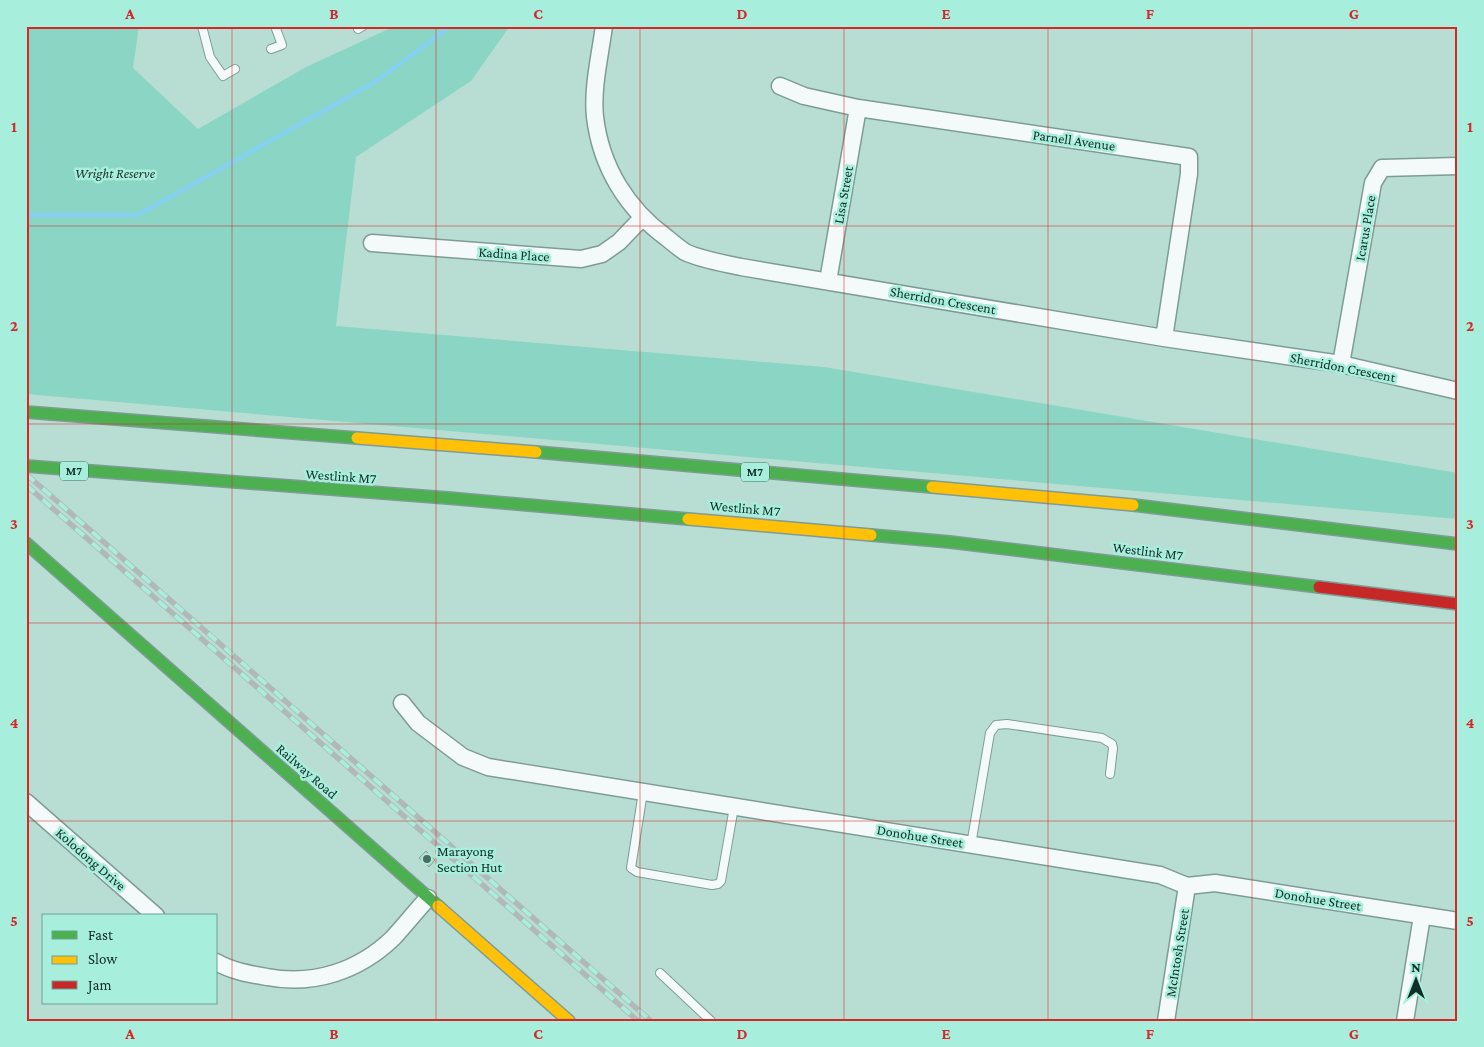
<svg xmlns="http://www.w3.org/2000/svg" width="1484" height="1047" viewBox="0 0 1484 1047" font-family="'Crimson Pro',serif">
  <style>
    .green { fill: #8bd5c4 }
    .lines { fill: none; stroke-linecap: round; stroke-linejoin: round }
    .stream { stroke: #86d0f1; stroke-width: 4.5 }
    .building { fill: #b4c8b2; stroke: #90a394 }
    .lane-casing { stroke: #7e9c95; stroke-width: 10 }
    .street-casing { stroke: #7e9c95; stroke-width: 19 }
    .fast-casing { stroke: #7e9c95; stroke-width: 14 }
    .slow-casing { stroke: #7e9c95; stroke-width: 14 }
    .jam-casing { stroke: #7e9c95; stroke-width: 14 }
    .lane { stroke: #f4faf9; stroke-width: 8 }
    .street { stroke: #f4faf9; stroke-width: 16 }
    .fast { stroke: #4caf50; stroke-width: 11 }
    .slow { stroke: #ffc107; stroke-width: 11 }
    .jam { stroke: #c62828; stroke-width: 11 }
    .rail-casing { stroke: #b0b9b7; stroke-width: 5.5 }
    .rail { stroke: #a8eedc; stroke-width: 4; stroke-dasharray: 11; stroke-linecap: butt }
    .grid { fill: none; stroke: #d62828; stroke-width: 1; stroke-opacity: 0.55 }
    .poi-dot { fill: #4b6b63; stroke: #a8eedc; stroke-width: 2 }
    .labels { text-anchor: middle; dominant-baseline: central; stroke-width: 5; stroke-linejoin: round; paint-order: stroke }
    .shield { fill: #a8eedc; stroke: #3e675d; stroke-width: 1 }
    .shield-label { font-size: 12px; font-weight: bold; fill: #102d26 }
    .street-label { font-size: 14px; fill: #102d26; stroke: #a8eedc }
    .park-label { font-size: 14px; font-style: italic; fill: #1b302a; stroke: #a8eedc }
    .poi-label { font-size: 14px; fill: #102d26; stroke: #a8eedc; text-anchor: start }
    .neatline { fill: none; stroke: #d62828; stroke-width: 2 }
    .grid-label { font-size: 16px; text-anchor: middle; font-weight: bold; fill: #d62828 }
  </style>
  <rect width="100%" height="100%" fill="#b8ded4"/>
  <!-- green -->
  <path class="green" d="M26,26H139L133,68L198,129L306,67L395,26H510L471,81L356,157L336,326L824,367L1458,473V519L26,394Z"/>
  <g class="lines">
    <!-- stream -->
    <path class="stream" d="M26,215H138L373,83L438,36L448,26"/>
  </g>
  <!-- building -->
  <path class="building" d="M426,851L435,860L429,867L419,858Z"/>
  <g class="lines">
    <defs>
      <path id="lane" d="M202,26L210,57L223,76L235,69
        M358,29L363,26
        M271,49L282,45L275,26
        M643,792L631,868L637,872L712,885L718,884L721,881L734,807
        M971,845L990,733L996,725L1007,724L1102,738L1112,744L1113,748L1110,774
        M660,973L711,1021"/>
      <path id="street" d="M604,26C600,56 592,88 595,117C601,167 627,209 667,238C673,243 679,248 685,252C702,260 723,263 741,267L1164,338L1341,364L1458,391
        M780,86L804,96L858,108L1189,157V174L1164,338
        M372,243L581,259L602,254L619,242L642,218
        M828,281L858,108
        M1341,364L1373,183L1382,168L1458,166
        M402,703L418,723L463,757L488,767L1160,875L1187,886L1215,883L1458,921
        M26,802L156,916
        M216,962C232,971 249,974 267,977C313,986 359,971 393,938C405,925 416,911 428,898
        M1166,1021L1187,886
        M1405,1021L1422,916"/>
      <path id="fast" d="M26,412L357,438
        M536,452L932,487
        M26,466L448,498L688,519
        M1133,505L1458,544
        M871,535L950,542L1319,587
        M26,543L438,906"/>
      <path id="slow" d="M357,438L536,452
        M932,487L1133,505
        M688,519L871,535
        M438,906L569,1021"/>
      <path id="jam" d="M1319,587L1458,604"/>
    </defs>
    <!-- lane casing -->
    <use href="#lane" class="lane-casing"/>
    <!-- street casing -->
    <use href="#street" class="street-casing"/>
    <!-- fast casing -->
    <use href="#fast" class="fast-casing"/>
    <!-- slow casing -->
    <use href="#slow" class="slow-casing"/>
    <!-- jam casing -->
    <use href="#jam" class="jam-casing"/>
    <!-- lane -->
    <use href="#lane" class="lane"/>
    <!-- street -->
    <use href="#street" class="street"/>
    <!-- fast -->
    <use href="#fast" class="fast"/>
    <!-- slow -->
    <use href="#slow" class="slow"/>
    <!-- jam -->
    <use href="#jam" class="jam"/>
    <defs>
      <path id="rail" d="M26,474L651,1021
        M26,485L638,1021"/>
    </defs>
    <!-- rail casing -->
    <use href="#rail" class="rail-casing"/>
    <!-- rail -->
    <use href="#rail" class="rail"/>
  </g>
  <!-- grid -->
  <path class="grid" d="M232,26V1021M436,26V1021M640,26V1021M844,26V1021M1048,26V1021M1252,26V1021M26,226H1458M26,424H1458M26,623H1458M26,821H1458"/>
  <!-- markers -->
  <circle class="poi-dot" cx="427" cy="859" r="5"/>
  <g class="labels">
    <!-- shield labels -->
    <g class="shield">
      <rect x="60" y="461.5" width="28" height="19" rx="4"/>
      <rect x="741" y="462.5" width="28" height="19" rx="4"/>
    </g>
    <g class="shield-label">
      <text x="74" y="471">M7</text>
      <text x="755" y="472">M7</text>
    </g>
    <!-- street labels -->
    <g class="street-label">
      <text transform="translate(1074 140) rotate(8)">Parnell Avenue</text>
      <text transform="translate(843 195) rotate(-80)">Lisa Street</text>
      <text transform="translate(1365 228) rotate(-80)">Icarus Place</text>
      <text transform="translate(514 254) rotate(4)">Kadina Place</text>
      <text transform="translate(943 300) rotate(10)">Sherridon Crescent</text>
      <text transform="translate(1343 367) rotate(11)">Sherridon Crescent</text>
      <text transform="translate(341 476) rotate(4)">Westlink M7</text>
      <text transform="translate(745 508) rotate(5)">Westlink M7</text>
      <text transform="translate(1148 551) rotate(7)">Westlink M7</text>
      <text transform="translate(307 771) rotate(41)">Railway Road</text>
      <text transform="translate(920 836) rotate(9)">Donohue Street</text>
      <text transform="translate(91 859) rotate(41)">Kolodong Drive</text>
      <text transform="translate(1318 899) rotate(9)">Donohue Street</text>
      <text transform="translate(1177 953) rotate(-81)">McIntosh Street</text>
    </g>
    <!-- park labels -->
    <g class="park-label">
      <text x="115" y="173">Wright Reserve</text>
    </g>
    <!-- poi labels -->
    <g class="poi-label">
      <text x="437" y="851">Marayong<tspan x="437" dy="16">Section Hut</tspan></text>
    </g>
  </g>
  <!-- border -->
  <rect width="1484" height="1047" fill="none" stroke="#a8eedc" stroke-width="55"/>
  <!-- legend -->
  <rect x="42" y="914" width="175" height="90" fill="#a8eedc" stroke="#6ba193"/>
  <rect x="52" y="931" width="25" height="8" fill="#4caf50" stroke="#6ba193"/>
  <text x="88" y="940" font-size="15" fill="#102d26">Fast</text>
  <rect x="52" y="956" width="25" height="8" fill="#ffc107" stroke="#6ba193"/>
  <text x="88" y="964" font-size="15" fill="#102d26">Slow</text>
  <rect x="52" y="981" width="25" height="8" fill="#c62828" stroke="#6ba193"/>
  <text x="88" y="990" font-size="15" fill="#102d26">Jam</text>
  <!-- north arrow -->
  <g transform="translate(1416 980)" stroke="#a8eedc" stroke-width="4" paint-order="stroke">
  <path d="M0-4L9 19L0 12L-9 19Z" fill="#102d26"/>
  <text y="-8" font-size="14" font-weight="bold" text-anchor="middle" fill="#102d26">N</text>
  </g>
  <rect x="28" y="28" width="1428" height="992" class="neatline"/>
  <g class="grid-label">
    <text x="130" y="19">A</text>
    <text x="334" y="19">B</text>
    <text x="538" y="19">C</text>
    <text x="742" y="19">D</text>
    <text x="946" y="19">E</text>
    <text x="1150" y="19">F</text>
    <text x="1354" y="19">G</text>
    <text x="14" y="132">1</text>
    <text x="1470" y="132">1</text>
    <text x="14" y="331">2</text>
    <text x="1470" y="331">2</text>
    <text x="14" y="529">3</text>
    <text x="1470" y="529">3</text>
    <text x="14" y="728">4</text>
    <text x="1470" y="728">4</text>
    <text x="14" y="926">5</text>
    <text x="1470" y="926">5</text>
    <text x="130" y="1039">A</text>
    <text x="334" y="1039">B</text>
    <text x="538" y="1039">C</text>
    <text x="742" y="1039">D</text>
    <text x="946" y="1039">E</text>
    <text x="1150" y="1039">F</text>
    <text x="1354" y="1039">G</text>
  </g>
</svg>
